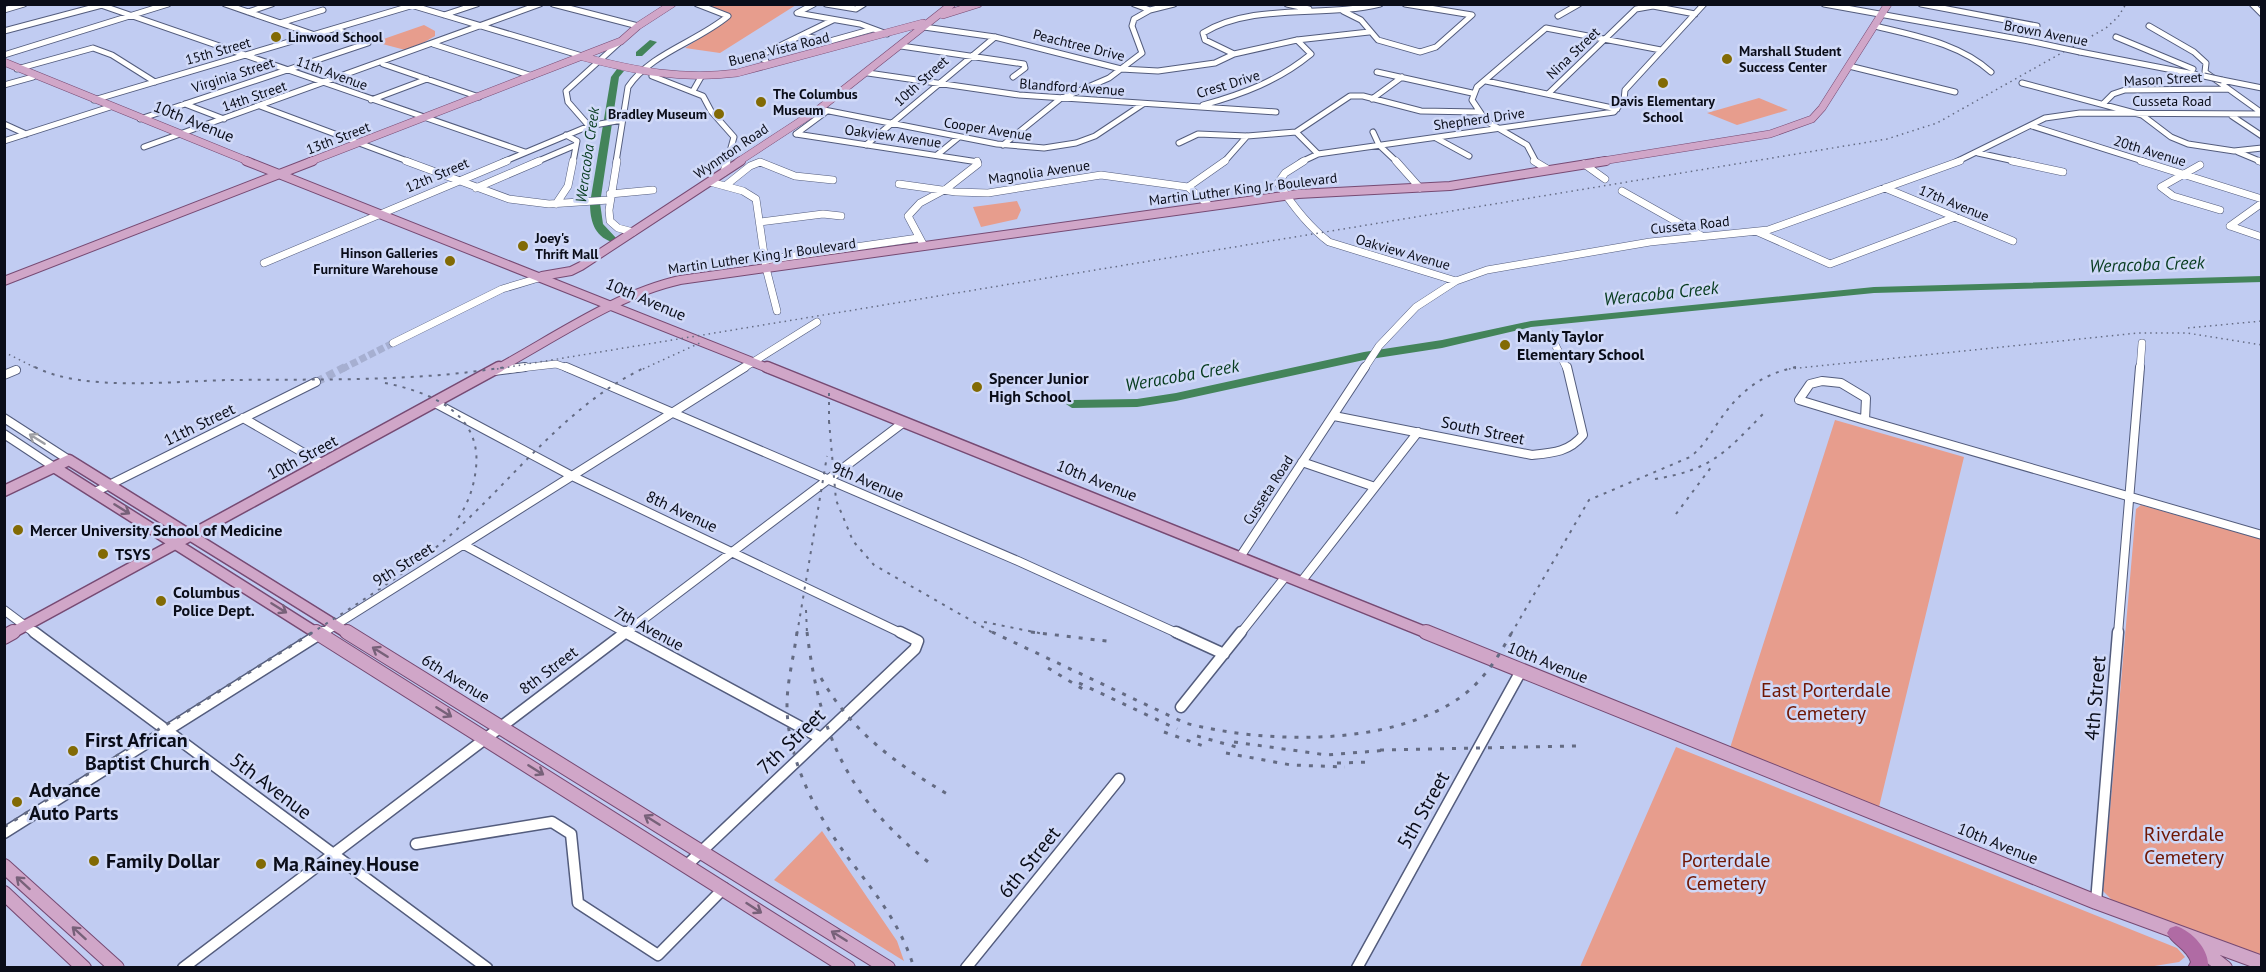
<svg xmlns="http://www.w3.org/2000/svg" width="2266" height="972" viewBox="0 0 2266 972" font-family="'PT Sans',sans-serif">
  <style>
    .green { fill: #e79d8d }
    .lines { fill: none; stroke-linecap: round; stroke-linejoin: round }
    .river { fill: #43845a; fill-rule: evenodd }
    .minor-tunnel-far1 { stroke: #a6afd1; stroke-width: 7; stroke-dasharray: 7 3; stroke-linecap: butt }
    .minor-tunnel { stroke: #a6afd1; stroke-width: 8; stroke-dasharray: 8 4.5; stroke-linecap: butt }
    .minor-far3-casing { stroke: #535c7d; stroke-width: 7 }
    .minor-far2-casing { stroke: #535c7d; stroke-width: 8 }
    .minor-far1-casing { stroke: #535c7d; stroke-width: 10 }
    .minor-casing { stroke: #535c7d; stroke-width: 13 }
    .major-far3-casing { stroke: #764a73; stroke-width: 8 }
    .major-far2-casing { stroke: #764a73; stroke-width: 10 }
    .major-far1-casing { stroke: #764a73; stroke-width: 13 }
    .major-casing { stroke: #764a73; stroke-width: 16 }
    .highway-casing { stroke: #764a73; stroke-width: 2 }
    .minor-far3 { stroke: #fff; stroke-width: 5 }
    .minor-far2 { stroke: #fff; stroke-width: 7 }
    .minor-far1 { stroke: #fff; stroke-width: 8 }
    .minor { stroke: #fff; stroke-width: 10 }
    .major-far3 { stroke: #d0a6c8; stroke-width: 7 }
    .major-far2 { stroke: #d0a6c8; stroke-width: 8 }
    .major-far1 { stroke: #d0a6c8; stroke-width: 10 }
    .major { stroke: #d0a6c8; stroke-width: 14 }
    .highway { fill: #b06ba4; fill-rule: evenodd }
    .rail-far2 { stroke: #646b83; stroke-width: 1.5; stroke-dasharray: 1.5 4; stroke-linecap: butt }
    .rail-far1 { stroke: #646b83; stroke-width: 2; stroke-dasharray: 3 6; stroke-linecap: butt }
    .rail { stroke: #646b83; stroke-width: 3; stroke-dasharray: 4 8; stroke-linecap: butt }
    .minor-bridge-casing { stroke: #535c7d; stroke-width: 7; stroke-linecap: butt }
    .minor-bridge { stroke: #fff; stroke-width: 5 }
    .oneway { stroke: #9d9ea3 }
    .oneway2 { stroke: #776179 }
    .poi-dot { fill: #826a04; stroke: #d0d9f8; stroke-width: 2 }
    .labels { text-anchor: middle; dominant-baseline: central; stroke-width: 5; stroke-linejoin: round; paint-order: stroke }
    .far-street-label { font-size: 14px; fill: #0a0d19; stroke: #d0d9f8 }
    .far-poi-label { font-size: 14px; font-weight: bold; fill: #0a0d19; stroke: #d0d9f8; text-anchor: start }
    .far-water-label { font-size: 15px; font-style: italic; fill: #063b1e; stroke: #d0d9f8 }
    .street-label { font-size: 16px; fill: #0a0d19; stroke: #d0d9f8 }
    .poi-label { font-size: 16px; font-weight: bold; fill: #0a0d19; stroke: #d0d9f8; text-anchor: start }
    .water-label { font-size: 18px; font-style: italic; fill: #063b1e; stroke: #d0d9f8 }
    .near-park-label { font-size: 20px; fill: #6f1704; stroke: #d0d9f8 }
    .near-street-label { font-size: 20px; fill: #0a0d19; stroke: #d0d9f8 }
    .near-poi-label { font-size: 20px; font-weight: bold; fill: #0a0d19; stroke: #d0d9f8; text-anchor: start }
  </style>
  <rect width="100%" height="100%" fill="#c1ccf2"/>
  <!-- green -->
  <path class="green" d="M697,5H796L720,53L685,48L731,17L729,13Z
    M424,25L435,31V36L409,51L375,42Z
    M1759,98L1788,110L1737,125L1707,113Z
    M1017,201L1021,210L1017,219L981,227L973,207Z
    M1835,420L1964,457L1879,807L1730,748Z
    M2141,505L2261,539V956L2112,900L2103,891L2136,509Z
    M1676,747L2177,948L2185,957L2179,962L2142,968L1580,967Z
    M822,831L897,941L904,961L774,880Z"/>
  <g class="lines">
    <!-- river -->
    <path class="river" d="M706,4H714L709,7Z
      M650,40L657,42L642,56H636V52Z
      M617,69L624,71L619,77L600,203L603,224L617,239L612,242C594,236 590,220 590,203L611,77Z
      M2262,276V282L1874,293L1531,327L1442,348L1364,360L1176,401L1137,407L1072,408L1066,404L1072,400L1137,399L1176,393L1364,352L1442,340L1531,321L1874,287Z"/>
    <!-- minor-tunnel-far1 -->
    <path class="minor-tunnel-far1" d="M342,369L393,343"/>
    <!-- minor-tunnel -->
    <path class="minor-tunnel" d="M316,382L345,367"/>
    <defs>
      <path id="minor-far3" d="M98,4L525,152
        M225,4L315,35
        M553,4L638,26
        M814,4L797,13L860,24L887,34
        M826,4L856,9L864,4
        M1134,4L1150,10
        M1287,4L1309,9
        M1824,4L2029,41
        M1921,4L2037,26
        M2252,4L2262,14
        M411,5L582,56
        M4,10L24,4
        M1343,11L1361,20L1378,40L1420,52L1436,47L1472,15L1405,4
        M248,12L272,4
        M444,15L477,4
        M1558,16L1579,4
        M280,23L323,10
        M1875,26C1915,36 1959,43 1991,72
        M2149,26L2194,52L2206,63L2205,72L2262,113
        M924,27L995,37L1121,69L1158,71L1215,63L1234,54L1297,40L1369,32
        M4,31L102,5
        M803,36L830,41L873,29
        M2116,37L2193,69
        M433,44L532,76
        M901,46L1024,64L1025,68L1013,77
        M2080,52L2204,76
        M1234,54L1205,40L1203,33C1254,2 1324,18 1380,4
        M4,55L168,4
        M383,64L479,97
        M766,65V61L759,56L833,20
        M1849,66L1955,92
        M17,69L93,48L112,55L155,82
        M1377,72L1472,93
        M868,73L1019,95L1276,112
        M652,76L703,96L711,111L734,137L727,162
        M2222,80L2262,88
        M1486,81L1617,109
        M2022,83L2142,115L2171,137L2188,144L2234,151L2262,148
        M4,85L33,77
        M693,91L701,77
        M1548,94L1636,9L1653,6L1695,14
        M1372,99L1402,77
        M94,100L417,4
        M371,100L427,79
        M2104,103L2113,94L2125,90L2228,89
        M185,104L224,119
        M1203,105C1243,94 1278,81 1311,54L1297,40
        M260,106L410,162
        M819,109L997,144L1044,148L1076,143L1095,136L1143,104
        M2232,116L2262,136
        M140,119L368,43L336,29
        M4,124L26,134
        M589,126L568,102L566,91L621,41
        M2032,126L2146,162
        M1373,132L1379,145L1397,162
        M796,134L978,162
        M796,134L827,111
        M566,135L577,141L573,162
        M1436,138L1469,156
        M4,141L110,107
        M1179,143L1198,134L1247,136L1296,132
        M866,145L995,37
        M1003,145L1060,99L1109,78L1142,53L1132,26L1134,19L1150,10L1174,4
        M144,147L540,4
        M2238,152L2262,162
        M1978,153L2019,162
        M1318,154L1296,132L1350,96H1363L1421,111L1478,112
        M937,155L959,137
        M503,162L589,126L622,120
        M536,162L576,145
        M616,162L628,87C651,53 697,42 728,16L697,4
        M1224,162L1247,136
        M1301,162L1318,154L1614,112L1624,100L1625,90L1704,4
        M1536,162L1527,145L1486,121L1472,100L1477,87L1546,28L1661,50
        M1956,162L2045,118L2080,113L2262,114"/>
      <path id="minor-far2" d="M406,161L509,199L549,204L609,200
        M617,161L609,210L610,221L618,228L633,232
        M1304,161L1285,173L1278,183C1292,205 1308,226 1329,242L1456,281
        M1396,161L1420,188
        M1534,161L1549,170
        M2012,161L2063,172
        M2141,161L2262,199
        M2259,161L2262,162
        M1584,164L1605,179
        M2200,165L2161,187L2173,196L2220,210
        M724,172L727,161
        M710,182L743,191L756,199L766,268L777,311
        M899,184L956,192L988,193L1101,175L1188,187L1210,206
        M725,186L750,166L760,162L795,176L833,180
        M1188,187L1225,161
        M476,188L539,161
        M1885,188L2013,241
        M1622,191L1702,236
        M610,194L653,190
        M556,204L568,186L573,161
        M760,222L823,214L841,216
        M2230,226L2262,203
        M2230,226L2262,237
        M1758,232L1830,264L1955,217
        M924,246L908,216L920,203L946,189L978,164L977,161
        M765,260L918,238
        M264,263L507,161
        M1550,334L1567,369
        M393,343L502,289L542,277
        M512,369L556,364L570,369
        M742,369L817,322
        M1364,369L1379,346L1416,307L1456,281L1487,270L1650,242L1768,230L1960,161
        M2140,369L2142,343"/>
      <path id="minor-far1" d="M566,367L1018,561L1179,634
        M494,371L525,367
        M4,375L16,370
        M1822,381L1841,383L1866,398L1865,420L1799,400L1810,384Z
        M435,403L572,476L903,634
        M1334,416L1532,455C1553,453 1569,452 1583,435L1567,367
        M4,418L69,460
        M243,418L323,464
        M1865,420L2262,535
        M4,434L54,467
        M1302,462L1375,487
        M95,492L316,382
        M464,545L628,634
        M1240,557L1365,367
        M1301,582L1418,432
        M4,610L36,634
        M321,634L745,367
        M624,634L904,422
        M1240,634L1286,576
        M2118,634L2140,367"/>
      <path id="minor" d="M34,632L487,968
        M625,632L821,738
        M1176,632L1224,654
        M1181,707L1241,632
        M4,833L323,632
        M416,844L552,822L571,834L578,903L658,955L724,888
        M687,865L915,649L918,641L900,632
        M2096,902L2118,632
        M183,968L626,632
        M966,968L1119,779
        M1357,968L1521,671"/>
      <path id="major-far3" d="M943,15L978,4
        M583,57C636,71 682,80 737,73L923,23
        M4,62L250,162
        M309,162L621,41L638,26L672,4
        M738,162L819,109L952,4
        M1596,162L1770,134L1812,119L1822,108L1888,4"/>
      <path id="major-far2" d="M246,161L770,369
        M542,276L571,271L581,266L741,161
        M4,281L313,161
        M497,369C554,338 617,294 680,280L1298,194L1450,186L1606,161"/>
      <path id="major-far1" d="M767,367L1430,634
        M54,467L318,634
        M4,491L69,460L349,634
        M10,634L499,367"/>
      <path id="major" d="M316,632L848,968
        M347,632L888,968
        M1426,632L2096,902L2262,963
        M4,637L13,632
        M4,866L117,968
        M4,893L84,968
        M2192,942L2225,968"/>
      <path id="highway" d="M2176,926C2192,931 2210,950 2208,968H2188L2191,962C2187,949 2173,945 2167,933L2170,928Z"/>
    </defs>
    <!-- minor-far3 casing -->
    <use href="#minor-far3" class="minor-far3-casing"/>
    <!-- minor-far2 casing -->
    <use href="#minor-far2" class="minor-far2-casing"/>
    <!-- minor-far1 casing -->
    <use href="#minor-far1" class="minor-far1-casing"/>
    <!-- minor casing -->
    <use href="#minor" class="minor-casing"/>
    <!-- major-far3 casing -->
    <use href="#major-far3" class="major-far3-casing"/>
    <!-- major-far2 casing -->
    <use href="#major-far2" class="major-far2-casing"/>
    <!-- major-far1 casing -->
    <use href="#major-far1" class="major-far1-casing"/>
    <!-- major casing -->
    <use href="#major" class="major-casing"/>
    <!-- highway casing -->
    <use href="#highway" class="highway-casing"/>
    <!-- minor-far3 -->
    <use href="#minor-far3" class="minor-far3"/>
    <!-- minor-far2 -->
    <use href="#minor-far2" class="minor-far2"/>
    <!-- minor-far1 -->
    <use href="#minor-far1" class="minor-far1"/>
    <!-- minor -->
    <use href="#minor" class="minor"/>
    <!-- major-far3 -->
    <use href="#major-far3" class="major-far3"/>
    <!-- major-far2 -->
    <use href="#major-far2" class="major-far2"/>
    <!-- major-far1 -->
    <use href="#major-far1" class="major-far1"/>
    <!-- major -->
    <use href="#major" class="major"/>
    <!-- highway -->
    <use href="#highway" class="highway"/>
    <!-- rail-far2 -->
    <path class="rail-far2" d="M2188,328L2262,321
      M4,352L38,369
      M497,369L1887,139L1937,123L2106,28L2118,17L2126,4
      M643,369L702,342
      M1789,369L2138,333H2187L2262,345"/>
    <!-- rail-far1 -->
    <path class="rail-far1" d="M35,367C83,392 174,381 229,380C321,379 415,382 506,367
      M385,383C430,392 482,413 476,468C474,487 468,504 457,520
      M829,393V429
      M829,421L836,500L853,541L874,565L995,634
      M1655,479C1711,470 1725,453 1763,414
      M1676,514L1712,466
      M806,610L807,634
      M984,622L1044,634
      M310,634C357,604 404,575 446,539C512,482 565,405 646,367
      M797,634L827,456
      M1511,634L1589,500L1690,457C1702,448 1709,436 1717,424C1738,393 1759,375 1796,367"/>
    <!-- rail -->
    <path class="rail" d="M797,632C794,656 787,681 787,705C787,760 817,816 849,859C876,894 901,925 914,968
      M807,632C820,737 848,799 932,865
      M992,632L1185,723C1266,744 1390,747 1461,697C1484,680 1499,656 1512,632
      M1031,632L1114,642
      M1048,668L1086,691
      M821,678C852,732 896,764 949,795
      M1079,683L1177,729
      M1164,732L1206,747
      M1197,736L1240,748
      M1234,742L1327,755L1388,750
      M1380,750L1578,746
      M1226,753L1291,765L1345,767
      M1337,763L1373,762
      M4,827L313,632"/>
    <defs>
      <path id="minor-bridge" d="M2029,41L2080,52
        M2204,76L2222,80"/>
    </defs>
    <!-- minor-bridge casing -->
    <use href="#minor-bridge" class="minor-bridge-casing"/>
    <!-- minor-bridge -->
    <use href="#minor-bridge" class="minor-bridge"/>
  </g>
  <!-- one-way arrows -->
  <defs><path id="oneway-shaft" d="M-6 0H5M1.5-3L5.5 0L1.5 3" fill="none" stroke-width="1.6" stroke-linecap="round" stroke-linejoin="round" transform="scale(1.5)"/></defs>
  <use class="oneway" href="#oneway-shaft" transform="translate(37 439) rotate(-148)"/>
  <g class="oneway2">
    <use href="#oneway-shaft" transform="translate(122 509) rotate(32)"/>
    <use href="#oneway-shaft" transform="translate(279 608) rotate(32)"/>
    <use href="#oneway-shaft" transform="translate(380 652) rotate(-148)"/>
    <use href="#oneway-shaft" transform="translate(444 712) rotate(32)"/>
    <use href="#oneway-shaft" transform="translate(536 770) rotate(32)"/>
    <use href="#oneway-shaft" transform="translate(652 820) rotate(-148)"/>
    <use href="#oneway-shaft" transform="translate(23 883) rotate(-138)"/>
    <use href="#oneway-shaft" transform="translate(754 908) rotate(33)"/>
    <use href="#oneway-shaft" transform="translate(79 933) rotate(-138)"/>
    <use href="#oneway-shaft" transform="translate(839 936) rotate(-148)"/>
  </g>
  <!-- markers -->
  <g class="poi-dot">
    <circle cx="276" cy="37" r="6"/>
    <circle cx="1727" cy="59" r="6"/>
    <circle cx="1663" cy="83" r="6"/>
    <circle cx="761" cy="102" r="6"/>
    <circle cx="719" cy="114" r="6"/>
    <circle cx="523" cy="246" r="6"/>
    <circle cx="450" cy="261" r="6"/>
    <circle cx="1505" cy="345" r="6"/>
    <circle cx="977" cy="387" r="6"/>
    <circle cx="18" cy="530" r="6"/>
    <circle cx="103" cy="554" r="6"/>
    <circle cx="161" cy="601" r="6"/>
    <circle cx="73" cy="751" r="6"/>
    <circle cx="17" cy="802" r="6"/>
    <circle cx="94" cy="861" r="6"/>
    <circle cx="261" cy="864" r="6"/>
  </g>
  <g class="labels">
    <!-- far-street labels -->
    <g class="far-street-label">
      <text transform="translate(2046 33) rotate(11)">Brown Avenue</text>
      <text transform="translate(1079 45) rotate(14)">Peachtree Drive</text>
      <text transform="translate(779 49) rotate(-14)">Buena Vista Road</text>
      <text transform="translate(218 51) rotate(-16)">15th Street</text>
      <text transform="translate(1573 53) rotate(-44)">Nina Street</text>
      <text transform="translate(332 73) rotate(20)">11th Avenue</text>
      <text transform="translate(233 75) rotate(-18)">Virginia Street</text>
      <text transform="translate(2163 79) rotate(-3)">Mason Street</text>
      <text transform="translate(921 81) rotate(-42)">10th Street</text>
      <text transform="translate(1228 84) rotate(-17)">Crest Drive</text>
      <text transform="translate(1072 87) rotate(4)">Blandford Avenue</text>
      <text transform="translate(254 96) rotate(-19)">14th Street</text>
      <text x="2172" y="101">Cusseta Road</text>
      <text transform="translate(1479 119) rotate(-8)">Shepherd Drive</text>
      <text transform="translate(988 129) rotate(9)">Cooper Avenue</text>
      <text transform="translate(893 136) rotate(8)">Oakview Avenue</text>
      <text transform="translate(338 138) rotate(-21)">13th Street</text>
      <text transform="translate(731 151) rotate(-34)">Wynnton Road</text>
      <text transform="translate(2150 151) rotate(17)">20th Avenue</text>
      <text transform="translate(1039 172) rotate(-8)">Magnolia Avenue</text>
      <text transform="translate(437 175) rotate(-23)">12th Street</text>
      <text transform="translate(1243 189) rotate(-7)">Martin Luther King Jr Boulevard</text>
      <text transform="translate(1954 203) rotate(22)">17th Avenue</text>
      <text transform="translate(1690 225) rotate(-6)">Cusseta Road</text>
      <text transform="translate(1403 252) rotate(16)">Oakview Avenue</text>
      <text transform="translate(762 256) rotate(-8)">Martin Luther King Jr Boulevard</text>
      <text transform="translate(1268 490) rotate(-57)">Cusseta Road</text>
    </g>
    <!-- far-poi labels -->
    <g class="far-poi-label">
      <text x="288" y="37">Linwood School</text>
      <text x="1739" y="51">Marshall Student<tspan x="1739" dy="16">Success Center</tspan></text>
      <text x="773" y="94">The Columbus<tspan x="773" dy="16">Museum</tspan></text>
      <text x="1663" y="101" text-anchor="middle">Davis Elementary<tspan x="1663" dy="16">School</tspan></text>
      <text x="707" y="114" text-anchor="end">Bradley Museum</text>
      <text x="535" y="238">Joey's<tspan x="535" dy="16">Thrift Mall</tspan></text>
      <text x="438" y="253" text-anchor="end">Hinson Galleries<tspan x="438" dy="16">Furniture Warehouse</tspan></text>
    </g>
    <!-- far-water labels -->
    <g class="far-water-label">
      <text transform="translate(587 155) rotate(-82)">Weracoba Creek</text>
    </g>
    <!-- street labels -->
    <g class="street-label">
      <text transform="translate(194 121) rotate(22)">10th Avenue</text>
      <text transform="translate(646 299) rotate(23)">10th Avenue</text>
      <text transform="translate(199 424) rotate(-26)">11th Street</text>
      <text transform="translate(1483 430) rotate(12)">South Street</text>
      <text transform="translate(302 457) rotate(-28)">10th Street</text>
      <text transform="translate(1097 480) rotate(22)">10th Avenue</text>
      <text transform="translate(868 481) rotate(23)">9th Avenue</text>
      <text transform="translate(682 511) rotate(25)">8th Avenue</text>
      <text transform="translate(403 564) rotate(-32)">9th Street</text>
      <text transform="translate(649 628) rotate(28)">7th Avenue</text>
      <text transform="translate(1548 662) rotate(22)">10th Avenue</text>
      <text transform="translate(548 670) rotate(-37)">8th Street</text>
      <text transform="translate(456 678) rotate(32)">6th Avenue</text>
      <text transform="translate(1998 843) rotate(22)">10th Avenue</text>
    </g>
    <!-- poi labels -->
    <g class="poi-label">
      <text x="1517" y="336">Manly Taylor<tspan x="1517" dy="18">Elementary School</tspan></text>
      <text x="989" y="378">Spencer Junior<tspan x="989" dy="18">High School</tspan></text>
      <text x="30" y="530">Mercer University School of Medicine</text>
      <text x="115" y="554">TSYS</text>
      <text x="173" y="592">Columbus<tspan x="173" dy="18">Police Dept.</tspan></text>
    </g>
    <!-- water labels -->
    <g class="water-label">
      <text transform="translate(2147 264) rotate(-2)">Weracoba Creek</text>
      <text transform="translate(1661 293) rotate(-6)">Weracoba Creek</text>
      <text transform="translate(1182 375) rotate(-10)">Weracoba Creek</text>
    </g>
    <!-- near-park labels -->
    <g class="near-park-label">
      <text x="1826" y="690">East Porterdale<tspan x="1826" dy="23">Cemetery</tspan></text>
      <text x="2184" y="834">Riverdale<tspan x="2184" dy="23">Cemetery</tspan></text>
      <text x="1726" y="860">Porterdale<tspan x="1726" dy="23">Cemetery</tspan></text>
    </g>
    <!-- near-street labels -->
    <g class="near-street-label">
      <text transform="translate(2095 698) rotate(-85)">4th Street</text>
      <text transform="translate(791 741) rotate(-44)">7th Street</text>
      <text transform="translate(271 786) rotate(37)">5th Avenue</text>
      <text transform="translate(1423 810) rotate(-61)">5th Street</text>
      <text transform="translate(1029 862) rotate(-51)">6th Street</text>
    </g>
    <!-- near-poi labels -->
    <g class="near-poi-label">
      <text x="85" y="740">First African<tspan x="85" dy="23">Baptist Church</tspan></text>
      <text x="29" y="790">Advance<tspan x="29" dy="23">Auto Parts</tspan></text>
      <text x="106" y="861">Family Dollar</text>
      <text x="273" y="864">Ma Rainey House</text>
    </g>
  </g>
  <!-- border -->
  <rect width="2266" height="972" fill="none" stroke="#0a0d19" stroke-width="12"/>
</svg>
